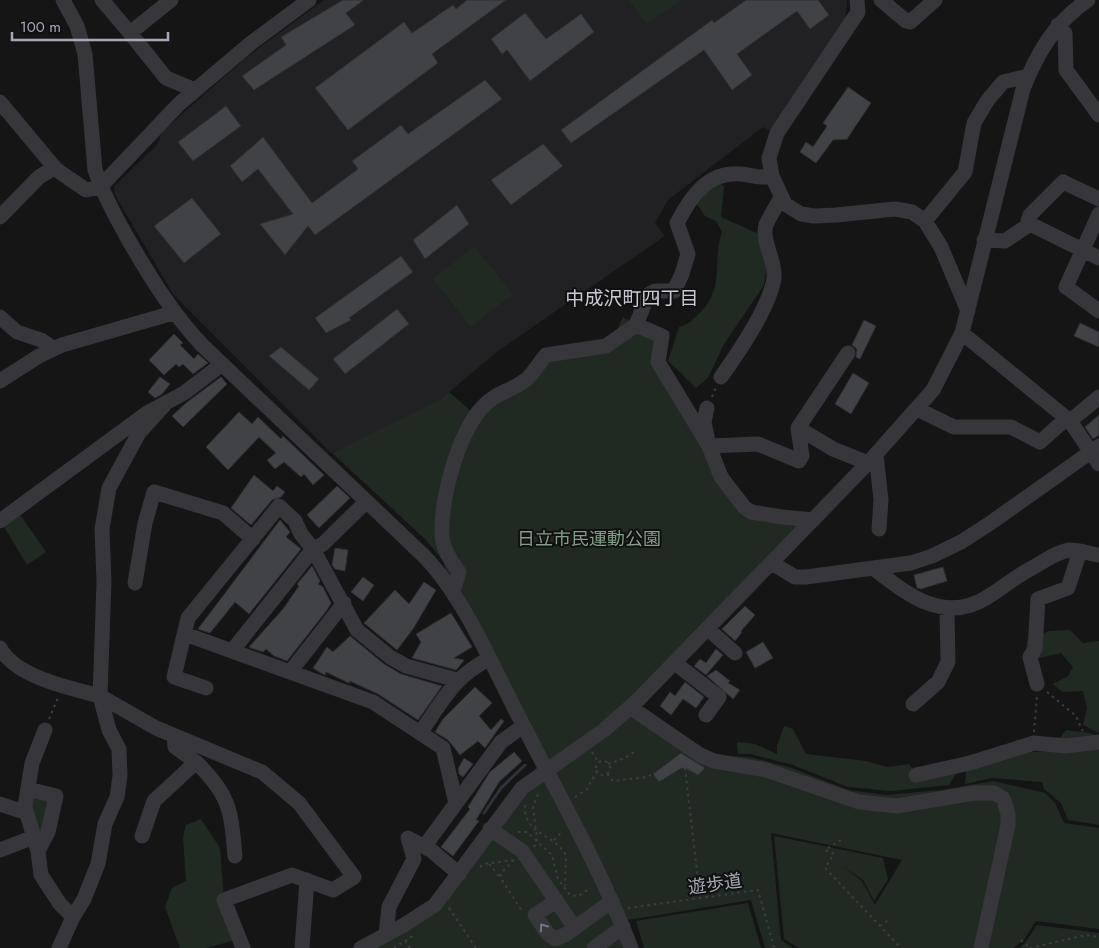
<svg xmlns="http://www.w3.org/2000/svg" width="1099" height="948" viewBox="0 0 1099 948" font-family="Jost,'Noto Sans JP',sans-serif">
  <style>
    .built { fill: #212123 }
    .green { fill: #212923 }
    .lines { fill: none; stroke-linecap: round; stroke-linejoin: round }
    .stream { stroke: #2e333b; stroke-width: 3 }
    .building { fill: #414246; stroke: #2f2f32 }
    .path { stroke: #3c3d42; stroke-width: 2; stroke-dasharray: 2.5 4; stroke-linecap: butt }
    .minor { stroke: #36363b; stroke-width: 15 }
    .oneway { stroke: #74767e }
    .labels { text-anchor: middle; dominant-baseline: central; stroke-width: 4; stroke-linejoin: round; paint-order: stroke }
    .park-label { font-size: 18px; fill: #809f86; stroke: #101011 }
    .street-label { font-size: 18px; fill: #a7aab5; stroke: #101011 }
    .neighbourhood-label { font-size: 19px; fill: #c8c9d2; stroke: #101011 }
  </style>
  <rect width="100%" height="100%" fill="#151516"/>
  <!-- built -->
  <path class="built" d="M324,0H846L847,3L845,21L772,132L763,127L668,200L655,223L665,236L498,351L441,399L377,434L331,453L173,294L115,195L114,186L157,145L162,132L216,84L248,56Z"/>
  <!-- green -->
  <path class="green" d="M629,0H681L647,24Z
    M718,182L724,186L721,217L759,234L768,257L764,285L724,344L708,378L696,388L668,361L679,327C687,325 694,319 701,312C725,286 712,262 722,232L716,221L705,216L697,204L707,187Z
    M474,246L513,294L471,327L433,279Z
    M623,317L636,325L641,323L670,332L662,361L751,512L811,523L636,702L711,755L749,757L792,768L848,790L887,795L941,790L993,781L1045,793L1055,803L1064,823L1099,828V929L1036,921L1023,941L1013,948H799L784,939L774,836L883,858L888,879L874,901L863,880L842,866L862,881L875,905L902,860L771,833L781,940L793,948H765L751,900L621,921L631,948H361L435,905L513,798L547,771L448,583L444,562L426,540L332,453L441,399L449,392L472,412L566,345L611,342Z
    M19,513L46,552L27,565L2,523Z
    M1070,630L1083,643L1099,641V733L1083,725L1087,708L1083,691L1062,692L1053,684L1068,676L1073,667L1061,653L1026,661L1027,641L1049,631Z
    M784,726L793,729L806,754L866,761L887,767L909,764L919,778L959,769L949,785L891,791L848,787L793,765L750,754H738L737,742L755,744L777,754V746Z
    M1066,730L1090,733L1099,737V825L1068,820L1061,803L1044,789L1042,782L992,778L965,784L966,770L1018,753L1049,751Z
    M28,789L56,796L38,851Z
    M201,819L220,848L224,900L239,939L207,948H180L165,907L172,888L186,881L183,837L186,825Z
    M748,903L761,948H644L636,921Z
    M1037,925L1099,933V948H1019L1025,943Z"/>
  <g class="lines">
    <!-- stream -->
    <path class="stream" d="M484,813L501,788L525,765"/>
  </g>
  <!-- building -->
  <path class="building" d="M343,0H364L346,13L355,25L254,90L242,76L286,45L281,37Z
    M467,0H506L432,54L438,63L348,130L315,88L404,22L412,33L453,5L456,9Z
    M746,0H818L829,15L810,29L797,11L737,54L752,75L732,90L704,50L571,143L561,130L712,20L714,23Z
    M525,13L546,39L581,14L594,32L530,81L507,50L502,54L491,39Z
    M485,80L502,99L315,235L308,226L285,255L260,224L293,214L258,169L242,182L230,166L263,137L312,203L358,169L352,161L401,125L408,134Z
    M848,87L871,103L847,139L833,140L816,163L800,152L806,142L813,147L827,126L823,123Z
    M226,106L241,126L193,161L178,142Z
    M543,144L563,166L511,205L491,180Z
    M192,198L221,234L184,263L154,226Z
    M457,205L469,224L425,259L413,240Z
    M401,256L413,272L349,318L351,320L326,333L315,318Z
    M397,309L409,324L345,374L333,359Z
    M864,320L876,326L860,359L856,357L857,349L852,345Z
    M1080,323L1099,332V347L1074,336Z
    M174,334L183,343L180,345L194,359L198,354L208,363L193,374L183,364L179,367L176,364L164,375L149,360Z
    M281,347L319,379L309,390L269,356Z
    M853,373L869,383L851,414L835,404Z
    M160,377L170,384L162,394L155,398L148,392Z
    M221,377L227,384L183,427L172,416L186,403Z
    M239,412L252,424L258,417L281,439L283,436L324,475L313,485L304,474L301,477L284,462L275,469L267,460L276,453L259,437L228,470L206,447Z
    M1099,415V435L1093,439L1085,427Z
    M254,475L273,491L277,486L285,492L281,497L272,500L251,525L231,508Z
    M337,486L350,498L319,528L307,515Z
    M280,520L290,532L286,537L301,549L249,614L235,602L210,633L198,629Z
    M335,548L348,550L345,571L335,569L332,565Z
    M312,566L320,581L318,584L323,587L331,603L327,610L287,661L274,656L266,649L263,652L251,648L249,647L283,609L299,586L297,584Z
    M943,567L947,581L921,589L917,588L914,575Z
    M363,577L374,585L363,601L351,592Z
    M424,582L436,590L413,629L397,650L364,623L395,590L409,604Z
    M745,606L755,615L741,631L742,632L735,641L722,629Z
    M451,613L472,647L454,658L464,660L458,668L456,670L412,658L421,642L416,634Z
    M350,636L384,664L401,674L442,686L418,720L378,694L350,681L349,683L326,672L325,675L321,673L313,668L327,647L333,652Z
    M763,642L773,658L755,668L746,652Z
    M716,649L723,655L706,675L694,666L700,659L706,663Z
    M716,670L730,681L728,683L740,690L733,699L707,676Z
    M685,682L704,697L696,708L683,699L671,715L660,706L670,692L675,696Z
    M475,687L492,703L479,716L491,730L501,719L504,721L485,748L478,741L460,755L448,740L435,732L443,719Z
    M514,752L522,761L499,782L476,820L479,821L453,856L441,847L470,809L468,807L490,772Z
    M681,753L705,768L698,775L685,768L680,769L659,782L653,774Z
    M464,758L473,764L463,777L459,774L458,769Z"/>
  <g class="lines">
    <!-- path -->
    <path class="path" d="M712,397L716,387
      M1047,692L1076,716L1083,732
      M49,719L58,698
      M1034,732L1037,696
      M592,752L599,763
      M596 768a7 7 0 1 1 14 0a7 7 0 1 1-14 0Z
      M608,764L625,758L634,752
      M685,768L700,897
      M607,774L613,781L647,777L652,774
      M575,797L587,789L597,771
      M525,805C524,836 550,830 566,855L565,886
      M518,832H527L552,855L558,879L570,895L578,896L591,888
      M554,840L563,831
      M841,840L825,850L834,854L825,868L901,948
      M534,847L537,840L533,806L539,792
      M514,860L502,872L500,877L522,911
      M489,864L500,877
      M480,867L484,864L513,860
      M449,908L476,948
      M628,908L758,890L774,948
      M880,926L890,919
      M1021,940L1030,948
      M405,941L410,948
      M394,948L414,935
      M1030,948L1086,935L1099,937"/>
    <!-- minor -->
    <path class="minor" d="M63,0L77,26L85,54L95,170C103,194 115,216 128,239C150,277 172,313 202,345L424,556C464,597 493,667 520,719C558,794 601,869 631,948
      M102,0L130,33
      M171,0L130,33L166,78L195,90
      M857,0L858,12L777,133L769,158L772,176L785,204L801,214L814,216L836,215L895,209L912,212L925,221L941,247L968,311
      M881,0L906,21L910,22L935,0
      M1058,25L1065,33L1066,70L1099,115
      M0,102L55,168
      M1099,199L1063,182L1030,215L1028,221L1030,224L1099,258
      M1099,214L1066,287L1099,311
      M0,217L39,177L54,168L86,190L100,187L179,104L251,43L309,0
      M925,221L965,172L974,123L987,101L1003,82L1028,76
      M984,240L1005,241L1030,224
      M0,317L17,332L41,340L54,349
      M636,325L662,336L658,362L709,446L721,477L745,508L751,512L782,517L813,520
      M962,333L1070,421L1099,464
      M721,377C738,353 770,307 774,278C776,261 761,241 766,225C770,216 776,206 781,198
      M0,381L39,356L62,345L173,313
      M167,402L139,433L109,488L102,529L104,582L100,696L156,728L262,772L299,803L354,877L333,890L292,875L224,900L243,948
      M707,408L704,422L709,446L758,444L799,461L802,456L798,428L833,449L868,463
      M917,409L954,427H1011L1040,442L1067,418
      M1070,421L1099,397
      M798,428L848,353
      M876,454L881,500L879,529
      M0,521L147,413L184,393L221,365
      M772,563L795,577H806L911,563L932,556L961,542L989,524L1099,446
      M873,568C907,594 943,624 986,598C1003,588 1017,575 1034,567C1045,561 1056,552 1069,550C1078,549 1089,554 1099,555
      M135,583L145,523L154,492L223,513L253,539
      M453,591L459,572C451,561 442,548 442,534C441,498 457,439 479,411C494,392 508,393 524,381C532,376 539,363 546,355L606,346L636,325L648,295L655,291H674L682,274L688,254L677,223C691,196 708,171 741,174C752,175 761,179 772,176
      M708,629L735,653
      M185,634L373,702L443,748L456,803
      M0,648C16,677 69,688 100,696L109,730L119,749L120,776L117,797L105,824L98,864L84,899L73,917
      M232,651L313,549L323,544L366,502
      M675,663L719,697L706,715
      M290,672L344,603
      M1037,684L1030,657L1035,649L1038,599L1068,588L1080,551
      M206,688L174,677L188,618L279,506L295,521L301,534L313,549L357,630L390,657L406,666L457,680
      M913,704L938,682L948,662L947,610
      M630,707L700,755L714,761L766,770L859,802L897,806L974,793H994L1003,798L1008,814V825L981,948
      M45,730L32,763L25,807L38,851L41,875L60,904L73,917L59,948
      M420,733C442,702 454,676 489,659
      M196,762C230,795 231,810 235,856
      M916,775L970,763L1034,743L1066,746L1099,742
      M28,789L56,796L48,832L38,851
      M0,804L27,813
      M490,829L522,851L575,928
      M142,836L154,801L196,762L175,747L174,736
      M424,847L501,742L523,726
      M0,850L34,837
      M556,901L535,915L548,934L555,939L565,935L612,901
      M386,935L389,907L414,859L408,838L432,851L459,874
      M302,948L307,880
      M361,948L404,925L435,905L522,788L604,730L636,702L868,463L933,390L962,333L1023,89C1037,53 1056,21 1088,0
      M594,948L623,927"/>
  </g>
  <!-- one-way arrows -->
  <defs><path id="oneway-chevron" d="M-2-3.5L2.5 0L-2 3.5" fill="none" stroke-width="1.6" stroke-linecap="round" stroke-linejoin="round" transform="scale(1.25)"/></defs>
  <use class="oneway" href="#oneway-chevron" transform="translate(543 927) rotate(-125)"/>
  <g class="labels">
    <!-- park labels -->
    <g class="park-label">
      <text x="589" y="539">日立市民運動公園</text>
    </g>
    <!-- street labels -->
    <g class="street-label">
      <text transform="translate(715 884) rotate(-8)">遊歩道</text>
    </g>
    <!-- neighbourhood labels -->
    <g class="neighbourhood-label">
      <text x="632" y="298">中成沢町四丁目</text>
    </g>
  </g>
  <!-- scale -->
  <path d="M12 32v8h156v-8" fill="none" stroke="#a7aab5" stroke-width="2.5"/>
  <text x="20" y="32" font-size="15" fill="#a7aab5" stroke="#101011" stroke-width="4" paint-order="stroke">100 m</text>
</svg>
